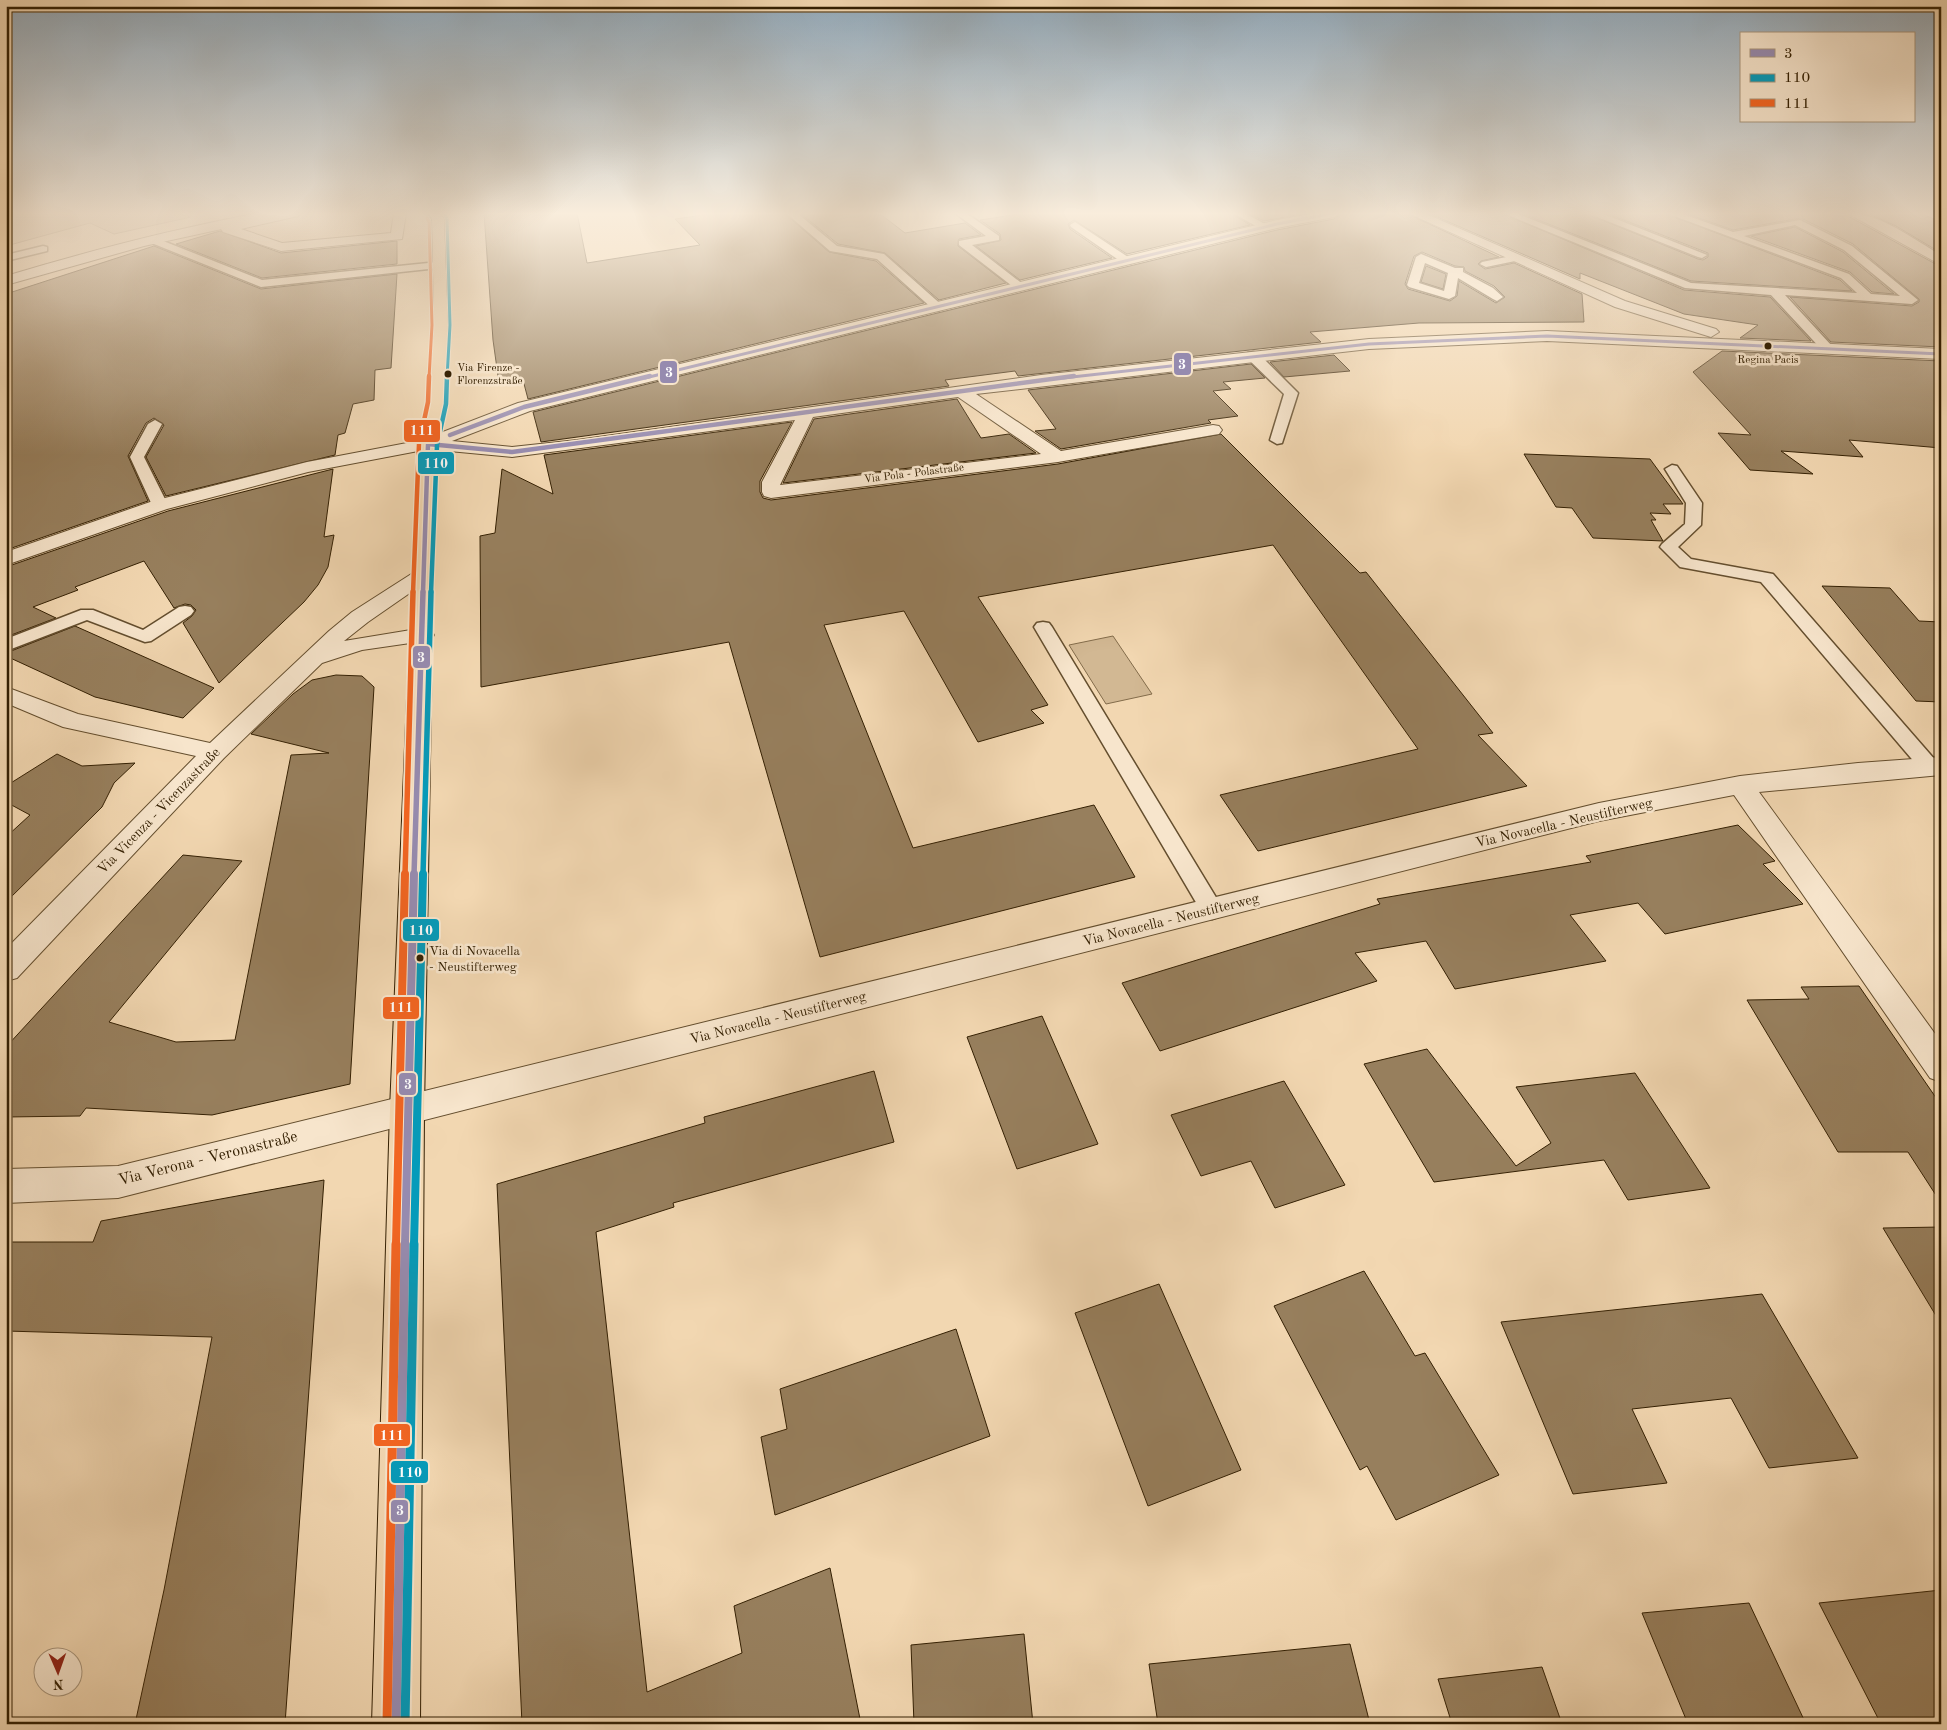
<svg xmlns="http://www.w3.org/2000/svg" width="1947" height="1730" viewBox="0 0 1947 1730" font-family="'Old Standard TT',serif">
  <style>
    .green { fill: #d2b893; stroke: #836c4b }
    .building { fill: #977f5d; stroke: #342003; fill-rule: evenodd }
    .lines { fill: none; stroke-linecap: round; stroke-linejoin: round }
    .service-casing { stroke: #644e2e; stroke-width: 3 }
    .pedestrian-casing { stroke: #644e2e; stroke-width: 2 }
    .minor-casing { stroke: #644e2e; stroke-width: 2 }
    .tertiary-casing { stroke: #644e2e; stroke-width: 2 }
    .primary-casing { stroke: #342003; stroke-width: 2 }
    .service { fill: #f7e5cc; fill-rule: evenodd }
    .pedestrian { fill: #f7e5cc; fill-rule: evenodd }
    .minor { fill: #f7e5cc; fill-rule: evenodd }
    .tertiary { fill: #f7e5cc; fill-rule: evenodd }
    .primary { fill: #f2d7b1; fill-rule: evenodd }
    .bus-1-far4-casing { stroke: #f7e5cc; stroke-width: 5 }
    .bus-1-far3-casing { stroke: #f7e5cc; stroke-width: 7 }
    .bus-1-far2-casing { stroke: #f7e5cc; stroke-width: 9 }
    .bus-1-far1-casing { stroke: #f7e5cc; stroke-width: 11 }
    .bus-1-casing { stroke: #f7e5cc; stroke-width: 13 }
    .bus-2-far4-casing { stroke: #f7e5cc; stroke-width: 5 }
    .bus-2-far3-casing { stroke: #f7e5cc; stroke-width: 7 }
    .bus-2-far2-casing { stroke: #f7e5cc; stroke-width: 9 }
    .bus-2-far1-casing { stroke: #f7e5cc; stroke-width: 11 }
    .bus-2-casing { stroke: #f7e5cc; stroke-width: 13 }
    .bus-3-far4-casing { stroke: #f7e5cc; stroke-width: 5 }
    .bus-3-far3-casing { stroke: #f7e5cc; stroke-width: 7 }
    .bus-3-far2-casing { stroke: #f7e5cc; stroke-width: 9 }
    .bus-3-far1-casing { stroke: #f7e5cc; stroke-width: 11 }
    .bus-3-casing { stroke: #f7e5cc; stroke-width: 13 }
    .bus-1-far4 { stroke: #968baf; stroke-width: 3 }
    .bus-1-far3 { stroke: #968baf; stroke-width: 4.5 }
    .bus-1-far2 { stroke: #968baf; stroke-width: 5.5 }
    .bus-1-far1 { stroke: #968baf; stroke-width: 8 }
    .bus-1 { stroke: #968baf; stroke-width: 9 }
    .bus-2-far4 { stroke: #059bba; stroke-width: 3 }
    .bus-2-far3 { stroke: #059bba; stroke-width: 4.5 }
    .bus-2-far2 { stroke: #059bba; stroke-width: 5.5 }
    .bus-2-far1 { stroke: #059bba; stroke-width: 8 }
    .bus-2 { stroke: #059bba; stroke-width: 9 }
    .bus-3-far4 { stroke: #f26522; stroke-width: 3 }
    .bus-3-far3 { stroke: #f26522; stroke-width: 4.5 }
    .bus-3-far2 { stroke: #f26522; stroke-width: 5.5 }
    .bus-3-far1 { stroke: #f26522; stroke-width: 8 }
    .bus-3 { stroke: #f26522; stroke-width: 9 }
    .bus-dot { fill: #342003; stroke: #f7e5cc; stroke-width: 2 }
    .labels { text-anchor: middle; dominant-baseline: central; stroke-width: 5; stroke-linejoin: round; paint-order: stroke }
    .far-bus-label { font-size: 11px; fill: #342003; stroke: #f7e5cc }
    .far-street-label { font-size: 11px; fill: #342003; stroke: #f7e5cc }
    .bus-label { font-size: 13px; fill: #342003; stroke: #f7e5cc; text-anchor: start }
    .street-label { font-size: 14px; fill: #342003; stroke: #f7e5cc }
    .near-street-label { font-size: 16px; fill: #342003; stroke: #f7e5cc }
    .line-badge { stroke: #f7e5cc; stroke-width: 2 }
    .badge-label { font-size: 14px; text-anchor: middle; font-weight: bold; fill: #fff }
  </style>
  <rect width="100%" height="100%" fill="#f2d7b1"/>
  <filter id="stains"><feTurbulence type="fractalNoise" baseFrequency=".004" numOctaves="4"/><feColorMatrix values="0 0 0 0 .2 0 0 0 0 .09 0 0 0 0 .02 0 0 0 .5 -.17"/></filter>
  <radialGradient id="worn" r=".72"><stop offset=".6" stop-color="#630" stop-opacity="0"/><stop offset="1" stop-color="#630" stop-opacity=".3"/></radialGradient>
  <!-- green -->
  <path class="green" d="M6,213H174L191,217L114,234L90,223L6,246Z
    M1113,636L1152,694L1106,704L1069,645Z"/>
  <!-- building -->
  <path class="building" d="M484,213H577L587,263L700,245L675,219L718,213H784L829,252L876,261L924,303L528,399L523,380L499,383L493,340Z
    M800,213H879L905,233L965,223L981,235L959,239L958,246L1006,283L939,300L885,253L838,244Z
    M1026,213H1231L1250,225L1127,254L1074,220L1068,224L1070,229L1112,258L1020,280L976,246L1001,240L1000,234L980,220Z
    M1248,213H1307L1264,221Z
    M1342,213H1406L1499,257L1481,261L1478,264L1485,269L1514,263L1582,294L1584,322L1419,323L1310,332L1321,342L1018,376L1015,371L945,380L949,386L541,442L533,412L1277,230L1334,219ZM1422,252L1455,266L1464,267L1465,271L1494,286L1505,297L1496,303L1459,281L1457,296L1450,301L1408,289L1405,284L1414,256Z
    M1428,213H1501L1684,290L1770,297L1811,341L1740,338L1758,325L1684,314L1580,273V279Z
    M1521,213H1585L1698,259L1703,260L1708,257V253L1606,213H1664L1840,280L1852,291L1691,281Z
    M1685,213H1829L1836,216H1848L1941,267V347L1831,342L1790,297L1912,306L1919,302V299L1853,244L1801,218L1733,230Z
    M1920,213L1941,222V253L1896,226L1869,214Z
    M1795,227L1843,252L1894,294L1872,292L1850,272L1751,236Z
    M220,231L281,253L397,241V264L262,278L176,244Z
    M154,246L261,289L397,274L391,368L375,370L374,400L353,404L345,433L338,435L335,455L166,496L146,457L164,425L154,418L146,423L128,456L148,501L6,550V294Z
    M1426,266L1446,274L1443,289L1421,282Z
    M1722,351L1941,361V448L1849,440L1863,457L1781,451L1813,474L1750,470L1718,433L1751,435L1693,372Z
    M1334,355L1350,371L1284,377L1270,362Z
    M1251,364L1265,378L1223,382L1231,389L1213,391L1238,416L1208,420L1211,423L1061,449L1035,431L1056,429L1028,390Z
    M957,399L981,438L1009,434L1036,453L783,483L814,419Z
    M792,422L760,481V492L763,498L771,500L1058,464L1221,434L1360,573L1366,572L1493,733L1478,735L1527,786L1258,851L1220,795L1418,749L1273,545L978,597L1048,705L1031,710L1044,723L978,742L904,611L824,625L913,848L1094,805L1135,877L820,957L729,642L481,687L480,536L495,533L502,469L553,494L544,455Z
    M1524,454L1650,459L1683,504H1663L1671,514L1650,513L1656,520H1651L1663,541L1593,538L1572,508L1556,507Z
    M333,469L324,537L334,535L328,567L318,585L304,602L219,683L183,623L192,616L196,610L191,605L185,604L174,608L144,561L75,587L78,590L33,607L56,618L6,637V567L168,511Z
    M1822,586L1890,588L1919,621L1941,622V702L1916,701Z
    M75,626L214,688L183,718L95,697L6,656V653Z
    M336,675L362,676L374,687L350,1084L212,1115L86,1108L80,1116L6,1117V1047L183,855L242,861L109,1022L176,1042L235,1040L291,755L329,753L251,734L293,694L312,680Z
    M57,754L82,766L135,763L114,783L102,807L6,902V837L30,815L6,802V786Z
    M1738,825L1775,861L1763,864L1803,904L1665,934L1638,903L1570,915L1606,961L1455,989L1426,941L1355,953L1377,981L1160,1051L1122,983L1380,904L1377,899L1591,862L1586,856Z
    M1859,986L1941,1105V1203L1908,1152H1838L1747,1000L1809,999L1801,987Z
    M1042,1016L1098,1144L1017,1169L967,1037Z
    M1427,1049L1516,1166L1551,1143L1516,1087L1635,1073L1710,1188L1628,1200L1604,1160L1434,1182L1364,1064Z
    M874,1071L894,1142L673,1203L674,1207L596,1232L647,1692L742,1653L734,1606L830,1568L861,1724H522L497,1184L705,1123L704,1117Z
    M1284,1081L1345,1185L1275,1208L1251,1161L1201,1176L1171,1115Z
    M324,1180L285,1724H135L164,1590L212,1337L6,1331V1242H93L101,1221Z
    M1941,1227V1324L1883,1228Z
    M1364,1271L1415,1356L1425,1353L1499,1475L1396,1520L1367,1466L1360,1470L1274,1306Z
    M1159,1284L1241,1470L1148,1506L1075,1313Z
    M1762,1294L1858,1458L1769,1468L1731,1398L1632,1409L1667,1483L1573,1494L1501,1322Z
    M956,1329L990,1436L775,1515L761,1437L787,1429L780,1389Z
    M1941,1590V1724H1881L1819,1603Z
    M1749,1603L1806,1724H1688L1642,1613Z
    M1024,1634L1033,1724H914L911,1645Z
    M1350,1644L1370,1724H1158L1149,1664Z
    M1542,1667L1562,1724H1452L1438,1679Z"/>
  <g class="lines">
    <defs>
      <path id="service" d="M786,213H797L837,246L884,254L944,307L938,311L934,310L877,259L830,251Z
        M955,213H966L999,236V240L972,245L1024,285V289H1016L959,245V241L986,236Z
        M1233,213H1245L1270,227L1269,229H1261Z
        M1503,213H1516L1691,283L1857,293L1841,278L1666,213H1680L1733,232L1800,220L1852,246L1918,300L1912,304L1785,295L1831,345L1833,348L1827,352L1823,351L1771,295L1685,288ZM1795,225L1844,250L1900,296L1871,294L1849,274L1744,236Z
        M1587,213H1601L1707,255L1702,258L1698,257Z
        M1075,222L1131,259V263H1123L1071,227L1070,225Z
        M153,237L262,280L438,262L444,265L438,268L261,287L149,242V238Z
        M43,246L47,247V251L6,261V255Z
        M1421,254L1455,268H1463V272L1493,288L1503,297L1497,301L1493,299L1458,278L1455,296L1449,299L1409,287L1407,285L1416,257ZM1425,263L1448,273L1444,291L1419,283Z
        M1516,255L1521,258L1520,260L1486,267L1480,264L1482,262Z
        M1253,352L1258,353L1298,393L1282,443L1277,444L1270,440L1284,394L1248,359L1247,356L1248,353Z
        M155,420L162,424L144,457L168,505L160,510L152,505L130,457L148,424Z
        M1672,465L1677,466L1702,503L1701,525L1678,547L1691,559L1773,574L1936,761L1939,766L1936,771L1929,773L1922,771L1761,582L1680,567L1660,547L1662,544L1685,524L1686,503L1665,469Z
        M185,606L191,607L194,611L191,615L151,641L145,642L87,620L6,651V639L81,610H93L143,630L179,607Z
        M1043,622L1049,623L1052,627L1220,904L1224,910L1220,916L1212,919L1204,916L1034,627L1037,623Z"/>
      <path id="pedestrian" d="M279,213H300L298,216L241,229L282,243L391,233L394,213H406L402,239L281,251L223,232L221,229L223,226Z"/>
      <path id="minor" d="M259,213H283L277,217L144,246L6,285V276C89,251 174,229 259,213Z
        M1316,213H1340L1334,217L1277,228L530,411L452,441L512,447L577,440L1041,375L1369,339L1547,331L1941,349V359L1547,341L1369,349L976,394L1061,451L1213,425L1219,426L1222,430L1219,434L1213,435L1058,462L771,498L764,496L762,492V482L795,420L512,457L428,449L422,448L419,444L422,440L518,403L1277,220ZM958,397L1041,454L780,485L813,417Z
        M1408,213H1424L1625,301L1716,329L1719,332L1711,337L1615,307Z
        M1847,213C1877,211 1915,240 1941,255V265Z
        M423,569L430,571L433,575L430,579L368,622L344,641L423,628L431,630L434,635L431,640L362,650L322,663L224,758L17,978L6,981V949L196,756L63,727L6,703V687L78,714L210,743L329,631L352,612L416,571Z
        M1941,757V775L1759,792L1941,1042V1082L1930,1078L1734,795L1599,821L118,1198L6,1203V1169L118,1166L1599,803L1740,776L1858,763Z"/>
      <path id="tertiary" d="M428,439L434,440L437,444L434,448L308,472L167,509L6,565V552L153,501L307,462Z"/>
      <path id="primary" d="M428,213H440L444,219L448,325L445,403L437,444L434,529L424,1110L420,1724H372L390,1110L414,529L419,444L429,403L434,325L432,219Z"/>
    </defs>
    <!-- service casing -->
    <use href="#service" class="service-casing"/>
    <!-- pedestrian casing -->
    <use href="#pedestrian" class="pedestrian-casing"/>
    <!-- minor casing -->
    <use href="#minor" class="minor-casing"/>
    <!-- tertiary casing -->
    <use href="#tertiary" class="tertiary-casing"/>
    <!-- primary casing -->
    <use href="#primary" class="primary-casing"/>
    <!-- service -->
    <use href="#service" class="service"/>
    <!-- pedestrian -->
    <use href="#pedestrian" class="pedestrian"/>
    <!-- minor -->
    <use href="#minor" class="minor"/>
    <!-- tertiary -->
    <use href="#tertiary" class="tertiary"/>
    <!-- primary -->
    <use href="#primary" class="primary"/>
    <defs>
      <path id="bus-1-far4" d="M645,378L1277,224L1334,213
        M1063,378L1369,344L1547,336L1941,354"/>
      <path id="bus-1-far3" d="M450,435L524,407L650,376
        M428,444L512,452L1074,376
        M423,593L428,444"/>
      <path id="bus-1-far2" d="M414,875L423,592"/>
      <path id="bus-1-far1" d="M405,1245L414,874"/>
      <path id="bus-1" d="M396,1724L405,1244"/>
      <path id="bus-2-far4" d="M444,213L447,219L450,325L447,378"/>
      <path id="bus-2-far3" d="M431,593L437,445L446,404L447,376"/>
      <path id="bus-2-far2" d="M423,875L431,592"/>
      <path id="bus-2-far1" d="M414,1245L423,874"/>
      <path id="bus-2" d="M405,1724L414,1244"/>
      <path id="bus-3-far4" d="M427,218L429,222L432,325L429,378"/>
      <path id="bus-3-far3" d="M413,593L419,444L428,402L429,376"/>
      <path id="bus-3-far2" d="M405,875L413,592"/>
      <path id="bus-3-far1" d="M396,1245L405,874"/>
      <path id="bus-3" d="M387,1724L396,1244"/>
    </defs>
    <!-- bus-1-far4 casing -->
    <use href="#bus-1-far4" class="bus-1-far4-casing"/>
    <!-- bus-1-far3 casing -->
    <use href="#bus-1-far3" class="bus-1-far3-casing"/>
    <!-- bus-1-far2 casing -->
    <use href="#bus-1-far2" class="bus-1-far2-casing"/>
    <!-- bus-1-far1 casing -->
    <use href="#bus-1-far1" class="bus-1-far1-casing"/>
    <!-- bus-1 casing -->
    <use href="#bus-1" class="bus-1-casing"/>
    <!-- bus-2-far4 casing -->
    <use href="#bus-2-far4" class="bus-2-far4-casing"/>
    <!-- bus-2-far3 casing -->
    <use href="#bus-2-far3" class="bus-2-far3-casing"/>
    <!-- bus-2-far2 casing -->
    <use href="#bus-2-far2" class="bus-2-far2-casing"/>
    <!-- bus-2-far1 casing -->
    <use href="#bus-2-far1" class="bus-2-far1-casing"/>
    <!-- bus-2 casing -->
    <use href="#bus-2" class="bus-2-casing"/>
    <!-- bus-3-far4 casing -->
    <use href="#bus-3-far4" class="bus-3-far4-casing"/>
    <!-- bus-3-far3 casing -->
    <use href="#bus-3-far3" class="bus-3-far3-casing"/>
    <!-- bus-3-far2 casing -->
    <use href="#bus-3-far2" class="bus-3-far2-casing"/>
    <!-- bus-3-far1 casing -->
    <use href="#bus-3-far1" class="bus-3-far1-casing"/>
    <!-- bus-3 casing -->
    <use href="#bus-3" class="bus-3-casing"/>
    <!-- bus-1-far4 -->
    <use href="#bus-1-far4" class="bus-1-far4"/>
    <!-- bus-1-far3 -->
    <use href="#bus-1-far3" class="bus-1-far3"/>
    <!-- bus-1-far2 -->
    <use href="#bus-1-far2" class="bus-1-far2"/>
    <!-- bus-1-far1 -->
    <use href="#bus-1-far1" class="bus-1-far1"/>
    <!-- bus-1 -->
    <use href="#bus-1" class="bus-1"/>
    <!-- bus-2-far4 -->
    <use href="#bus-2-far4" class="bus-2-far4"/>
    <!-- bus-2-far3 -->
    <use href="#bus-2-far3" class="bus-2-far3"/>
    <!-- bus-2-far2 -->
    <use href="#bus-2-far2" class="bus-2-far2"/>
    <!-- bus-2-far1 -->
    <use href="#bus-2-far1" class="bus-2-far1"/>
    <!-- bus-2 -->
    <use href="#bus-2" class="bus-2"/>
    <!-- bus-3-far4 -->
    <use href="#bus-3-far4" class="bus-3-far4"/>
    <!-- bus-3-far3 -->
    <use href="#bus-3-far3" class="bus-3-far3"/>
    <!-- bus-3-far2 -->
    <use href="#bus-3-far2" class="bus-3-far2"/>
    <!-- bus-3-far1 -->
    <use href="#bus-3-far1" class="bus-3-far1"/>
    <!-- bus-3 -->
    <use href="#bus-3" class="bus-3"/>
  </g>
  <!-- sky -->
  <linearGradient id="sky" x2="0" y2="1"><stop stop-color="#92a9ba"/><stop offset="0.47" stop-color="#f9eddc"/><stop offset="1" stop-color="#f9eddc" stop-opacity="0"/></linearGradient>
  <rect width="1947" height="455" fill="url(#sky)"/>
  <!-- markers -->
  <g class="bus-dot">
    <circle cx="1768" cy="346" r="4.5"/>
    <circle cx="448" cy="374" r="4.5"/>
    <circle cx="420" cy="958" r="4.5"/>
  </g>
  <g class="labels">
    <!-- far-bus labels -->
    <g class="far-bus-label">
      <text x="1768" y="360">Regina Pacis</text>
      <text x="457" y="368" text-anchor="start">Via Firenze -<tspan x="457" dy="13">Florenzstraße</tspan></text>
    </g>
    <!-- far-street labels -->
    <g class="far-street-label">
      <text transform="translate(914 474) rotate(-7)">Via Pola - Polastraße</text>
    </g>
    <!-- bus labels -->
    <g class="bus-label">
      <text x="429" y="951">Via di Novacella<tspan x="429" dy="16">- Neustifterweg</tspan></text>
    </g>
    <!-- street labels -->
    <g class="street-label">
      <text transform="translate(159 811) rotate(-46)">Via Vicenza - Vicenzastraße</text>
      <text transform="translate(1564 823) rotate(-13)">Via Novacella - Neustifterweg</text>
      <text transform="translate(1171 920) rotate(-14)">Via Novacella - Neustifterweg</text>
      <text transform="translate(778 1018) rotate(-14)">Via Novacella - Neustifterweg</text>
    </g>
    <!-- near-street labels -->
    <g class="near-street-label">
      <text transform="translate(208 1159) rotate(-14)">Via Verona - Veronastraße</text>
    </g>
  </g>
  <g class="line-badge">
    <rect x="1173" y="352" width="19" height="24" rx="5" fill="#968baf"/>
    <rect x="659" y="360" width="19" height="24" rx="5" fill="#968baf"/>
    <rect x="403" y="419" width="38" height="24" rx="5" fill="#f26522"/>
    <rect x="417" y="451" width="38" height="24" rx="5" fill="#059bba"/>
    <rect x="412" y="645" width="19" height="24" rx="5" fill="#968baf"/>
    <rect x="402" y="918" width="38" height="24" rx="5" fill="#059bba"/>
    <rect x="382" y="996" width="38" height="24" rx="5" fill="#f26522"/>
    <rect x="398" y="1072" width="19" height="24" rx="5" fill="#968baf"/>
    <rect x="373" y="1423" width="38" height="24" rx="5" fill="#f26522"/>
    <rect x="390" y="1460" width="39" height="24" rx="5" fill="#059bba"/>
    <rect x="390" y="1499" width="19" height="24" rx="5" fill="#968baf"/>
  </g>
  <g class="badge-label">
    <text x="1182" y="369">3</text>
    <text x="669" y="377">3</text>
    <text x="422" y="435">111</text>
    <text x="436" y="468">110</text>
    <text x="421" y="662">3</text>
    <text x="421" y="935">110</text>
    <text x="401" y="1012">111</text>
    <text x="408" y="1089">3</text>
    <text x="392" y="1440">111</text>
    <text x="410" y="1477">110</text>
    <text x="400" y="1515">3</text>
  </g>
  <!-- margin -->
  <rect width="1947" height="1730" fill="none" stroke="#f2d7b1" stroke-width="25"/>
  <rect x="8" y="8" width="1932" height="1715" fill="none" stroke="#342003" stroke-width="2.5"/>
  <rect x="12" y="12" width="1922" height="1705" fill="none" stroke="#342003"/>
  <!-- legend -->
  <rect x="1740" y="32" width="175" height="90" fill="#f7e5cc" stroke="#a9967c"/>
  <rect x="1750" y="49" width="25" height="8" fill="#968baf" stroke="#a9967c"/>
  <text x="1784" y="58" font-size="15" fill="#342003">3</text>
  <rect x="1750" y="74" width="25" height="8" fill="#059bba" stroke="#a9967c"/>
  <text x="1784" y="82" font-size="15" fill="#342003">110</text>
  <rect x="1750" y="99" width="25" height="8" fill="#f26522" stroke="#a9967c"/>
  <text x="1784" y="108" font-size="15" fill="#342003">111</text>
  <!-- north arrow -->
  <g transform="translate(58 1672) rotate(178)"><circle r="24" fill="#f7e5cc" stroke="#a9967c"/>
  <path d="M0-4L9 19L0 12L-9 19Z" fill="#8f2418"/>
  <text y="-8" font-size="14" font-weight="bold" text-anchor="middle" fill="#342003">N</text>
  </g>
  <rect width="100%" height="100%" filter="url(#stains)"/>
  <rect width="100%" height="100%" fill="url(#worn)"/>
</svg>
